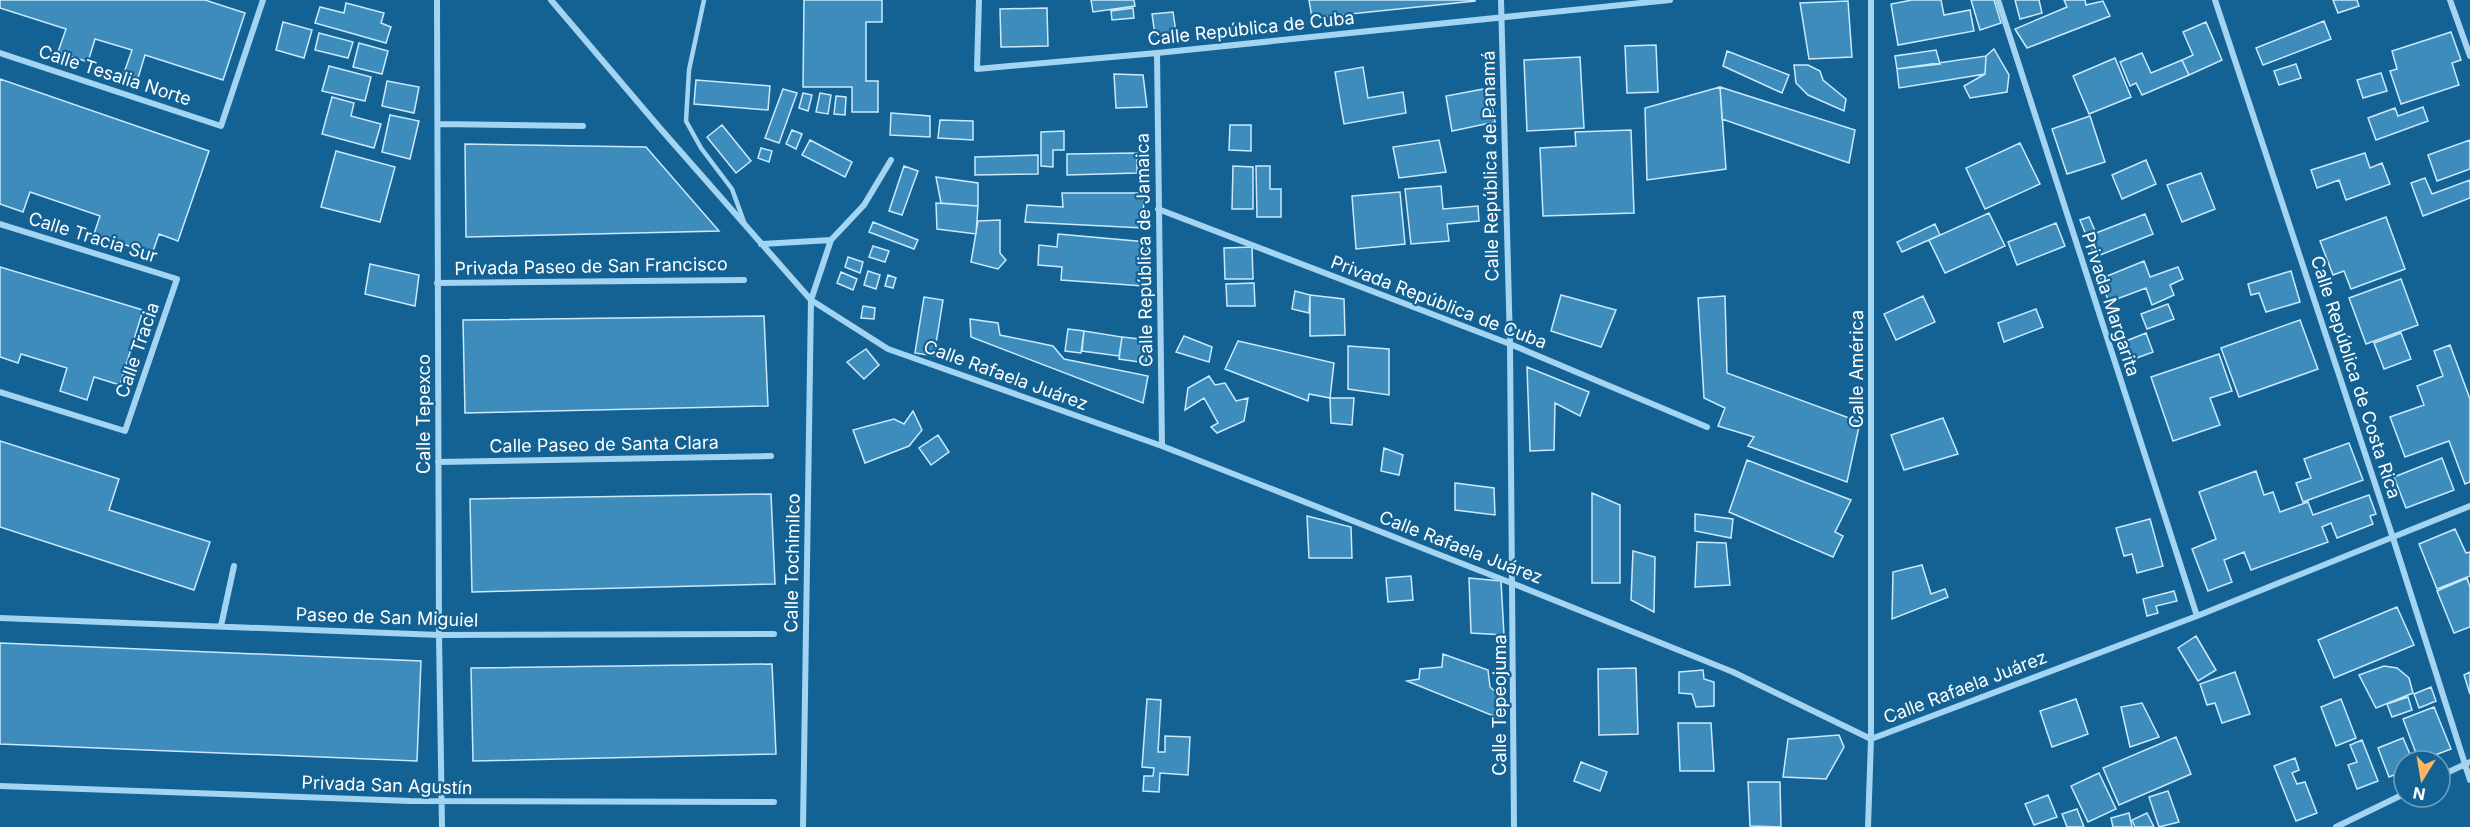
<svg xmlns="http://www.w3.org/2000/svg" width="2470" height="827" viewBox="0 0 2470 827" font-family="Inter,sans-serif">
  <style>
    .building { fill: #3d8cbc; stroke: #caeafc; stroke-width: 1.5 }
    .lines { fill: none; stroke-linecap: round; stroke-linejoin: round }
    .lane { stroke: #a3d4f2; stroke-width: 4.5 }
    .street { stroke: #a3d4f2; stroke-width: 6 }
    .labels { text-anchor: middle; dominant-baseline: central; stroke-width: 4.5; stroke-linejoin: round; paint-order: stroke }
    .street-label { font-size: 18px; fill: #fff; stroke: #146294 }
  </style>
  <rect width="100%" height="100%" fill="#146294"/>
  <!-- building -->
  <path class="building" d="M0,0H205L245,13L223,80L145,55L138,78L124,73L132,50L95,39L88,62L58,52L66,29L0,8Z
    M804,0H882V22H866V81H878V112H852V87H803Z
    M1091,0H1134L1135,6L1093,12Z
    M1309,0H1475V1L1312,18Z
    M1912,0H1941L1944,15L1970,10L1974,31L1898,45L1891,4Z
    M1971,0H1994L2001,23L1980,30Z
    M2015,0H2039L2042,13L2020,19Z
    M2064,0H2085L2086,5L2103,1L2110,16L2027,48L2015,29L2067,7Z
    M2333,0H2357L2359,6L2338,13Z
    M1848,1L1852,57L1809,59L1800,3Z
    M346,3L384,13L381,23L391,27L386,43L315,23L320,7L344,13Z
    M1047,8L1048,46L1001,47L1000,9Z
    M1133,8L1134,18L1112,20L1111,11Z
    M1173,12L1176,32L1155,35L1152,14Z
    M2324,21L2331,39L2263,65L2256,48Z
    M283,22L312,30L304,58L276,50Z
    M2206,22L2222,60L2189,75L2182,60L2193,55L2183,32Z
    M2451,32L2461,60L2452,63L2459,85L2401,104L2390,71L2397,69L2392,51Z
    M319,33L353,42L348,58L315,50Z
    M359,43L388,51L382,74L353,67Z
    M1656,45L1658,92L1627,93L1625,46Z
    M1994,49L2009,75L2007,92L1970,98L1964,86L1985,74L1986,56Z
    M1936,50L1940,64L1897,69L1895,56Z
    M1727,51L1789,75L1782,93L1723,66Z
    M2142,53L2151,73L2182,60L2189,75L2142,95L2136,83L2130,86L2120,62Z
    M1986,56L1985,74L1899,88L1897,69Z
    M1580,57L1584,128L1527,131L1524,60Z
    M2115,58L2131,97L2089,114L2073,76Z
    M2296,64L2301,78L2279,85L2274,71Z
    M1794,65H1808L1820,71L1823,80L1846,99L1844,111L1808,95L1796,83Z
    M329,66L371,77L365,101L322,91Z
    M1363,67L1368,98L1403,92L1406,113L1344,124L1335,72Z
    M2381,73L2387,91L2363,98L2357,80Z
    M1114,74L1143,75L1147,107L1116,108Z
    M0,79L209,151L178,241L159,234L152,254L94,234L100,216L30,192L23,212L0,204Z
    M696,80L770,86L768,110L694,104Z
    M387,81L419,87L414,113L382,106Z
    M1720,87L1726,169L1647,180L1645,108Z
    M1720,87L1855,130L1849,163L1722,119Z
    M1489,88L1495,122L1452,131L1446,96Z
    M783,89L797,93L779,143L765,138Z
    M803,93L812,95L808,111L799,108Z
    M820,93L831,95L828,114L816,112Z
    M836,96L846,97L845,115L834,114Z
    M332,97L354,103L351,116L381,124L374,148L322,134Z
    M2423,107L2428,121L2376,140L2368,118L2395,108L2398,116Z
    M891,113L930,116V137L890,135Z
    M390,115L419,121L410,159L382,152Z
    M2090,116L2105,162L2067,174L2052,129Z
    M940,120L973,121V140L938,138Z
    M722,125L751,161L736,173L707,137Z
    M1230,125H1251V151L1229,150Z
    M792,130L802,134L796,149L786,144Z
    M1631,130L1634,213L1543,216L1540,148L1576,146L1575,132Z
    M1064,131V150H1053V167L1041,166V132Z
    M810,140L852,162L845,177L802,155Z
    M1439,140L1446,172L1399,178L1393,147Z
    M2470,140V169L2437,181L2428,155Z
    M2020,143L2040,184L1985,209L1966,168Z
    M465,144L646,147L719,231L466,237Z
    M761,148L772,151L769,162L758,158Z
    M336,151L395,167L380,222L321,207Z
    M1137,153V173L1067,175V154Z
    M2365,153L2370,168L2382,163L2390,184L2346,200L2339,180L2317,188L2311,170Z
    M1038,155V174L975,175V157Z
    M2146,160L2156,184L2122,199L2112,175Z
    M904,166L918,171L902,215L889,211Z
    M1233,166L1253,167V209H1232Z
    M1256,166H1270V189H1281V217H1257Z
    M2201,173L2215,209L2182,222L2167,185Z
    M936,177L978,183V206L941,203Z
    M2425,178L2432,194L2470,180V198L2423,216L2411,183Z
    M1441,186L1443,209L1478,206L1479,221L1447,224L1449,241L1411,244L1405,189Z
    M1400,192L1405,244L1356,249L1352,196Z
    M1062,193H1144L1143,228L1025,222L1027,205L1063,207Z
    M936,203L978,206L976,234L937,229Z
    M1989,213L2005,246L1945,273L1929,240Z
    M2145,214L2153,234L2095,257L2080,220L2089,217L2096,233Z
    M2386,217L2405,269L2351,289L2344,271L2333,275L2320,241Z
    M1000,220V253L1006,260L998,269L971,262L978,221Z
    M873,222L918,240L914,249L869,232Z
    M2056,223L2065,246L2017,265L2008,242Z
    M1935,224L1940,235L1902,252L1897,242Z
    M1058,234L1147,242L1143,286L1061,280L1062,267L1038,265L1039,245L1057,247Z
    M873,246L889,251L885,262L869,257Z
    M1252,247L1253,279H1225L1224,248Z
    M848,257L863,262L860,273L845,267Z
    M2144,261L2150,277L2178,267L2183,279L2170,285L2174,295L2152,305L2146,288L2109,302L2100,279Z
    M370,264L419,275L415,306L365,294Z
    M0,267L143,310L120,385L94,377L87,400L60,391L67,368L21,354L18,363L0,357Z
    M868,271L880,275L876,289L864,285Z
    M2291,271L2300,302L2266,312L2259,293L2251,295L2248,284Z
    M841,272L857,279L853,290L837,283Z
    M888,275L896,278L893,288L885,286Z
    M2401,279L2418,325L2366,344L2349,298Z
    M1254,283L1255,306H1227L1226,284Z
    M1295,291L1310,295L1309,313L1292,309Z
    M1310,295L1344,299L1345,335L1310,336Z
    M1561,295L1616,310L1601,347L1551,331Z
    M1725,296L1727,373L1860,422L1847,482L1748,446L1754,437L1718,426L1725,408L1704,398L1698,298Z
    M1923,296L1935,322L1896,340L1884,314Z
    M924,297L943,300L934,356L915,353Z
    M2168,304L2174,319L2147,329L2141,314Z
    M863,306L875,308L874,319L861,318Z
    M2036,309L2043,327L2004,342L1998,323Z
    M764,316L768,406L465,413L463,320Z
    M970,319L998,323L1000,335L1053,346L1064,359L1148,376L1143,403L971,337Z
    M2300,320L2318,369L2239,397L2221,348Z
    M1068,329L1084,331L1081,353L1065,351Z
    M1084,331L1122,337L1119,356L1082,351Z
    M2146,333L2153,352L2134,359L2126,341Z
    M2401,333L2411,359L2384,369L2374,343Z
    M1184,336L1212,347L1209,362L1176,352Z
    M1122,337L1149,340L1146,363L1119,359Z
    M1238,341L1334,363L1330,398L1309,394L1308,401L1225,369Z
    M2450,345L2470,399V482L2465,484L2449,441L2405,457L2390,417L2424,405L2417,386L2443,376L2434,351Z
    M1348,346L1389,349V395L1348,389Z
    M866,349L879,365L864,379L847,362Z
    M2219,354L2232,391L2210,398L2220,425L2173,441L2151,377Z
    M1527,367L1589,392L1580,416L1555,403L1554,450L1530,451Z
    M1209,376L1215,385L1225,383L1236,401L1248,398L1244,421L1217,433L1211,427L1218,423L1204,398L1185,410L1188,388Z
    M1330,398H1354L1352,425L1331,423Z
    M913,411L922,430L909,446L865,463L853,430L894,419L904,424Z
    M1943,418L1958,454L1904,470L1891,435Z
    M938,435L949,452L931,465L919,448Z
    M0,441L119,479L109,510L210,542L194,590L0,527Z
    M2349,443L2363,480L2303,502L2296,483L2311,478L2304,459Z
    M1384,448L1403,455L1399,475L1381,471Z
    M2442,458L2454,490L2406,508L2394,477Z
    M1747,460L1851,500L1835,532L1843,536L1833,557L1729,512Z
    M2256,471L2264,495L2273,492L2280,512L2308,502L2313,515L2369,495L2376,514L2370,516L2373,524L2337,538L2331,523L2322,527L2328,542L2251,570L2244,552L2224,560L2232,582L2208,591L2192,549L2216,539L2199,492Z
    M1455,483L1494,488L1495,515L1455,510Z
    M1592,493L1620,505V583H1592Z
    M771,494L775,584L472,592L470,499Z
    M1695,514L1733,519L1731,538L1695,531Z
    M1307,516L1351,527L1352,558H1309Z
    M2150,519L2163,566L2137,573L2132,554L2124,556L2116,528Z
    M2455,529L2466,553L2470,552V576L2437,589L2419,544Z
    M1697,542L1726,543L1730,585L1695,587Z
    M1633,551L1655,557L1654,612L1631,600Z
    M1922,565L1931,594L1945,589L1948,597L1892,619L1893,572Z
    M1411,576L1413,600L1388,602L1386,578Z
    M1469,578L1501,581L1504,635L1471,633Z
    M2467,578L2470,587V627L2454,633L2437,591Z
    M2174,591L2177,601L2156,606L2158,613L2147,616L2143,599Z
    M2397,607L2414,645L2334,678L2318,640Z
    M2196,636L2216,670L2198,681L2178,648Z
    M0,643L421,661L417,761L0,744Z
    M1443,654L1488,670L1490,687L1502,698L1501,719L1407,681L1419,679L1420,669L1442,667Z
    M772,664L776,754L473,761L471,668Z
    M2384,666L2397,668L2409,678L2413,693L2376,708L2359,675Z
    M1636,668L1638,734L1599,735L1598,669Z
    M1703,670L1704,679L1714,682V706L1696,707L1692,694L1679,693V672Z
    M2235,672L2250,714L2222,723L2215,703L2207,705L2200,684Z
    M2470,672V694L2464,675Z
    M2431,687L2436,701L2419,708L2414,694Z
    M2408,697L2412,710L2392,717L2387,704Z
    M1147,699L1161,700L1158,752H1165V736L1190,737L1188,775L1160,773L1159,792L1143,791L1144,776H1153L1154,768L1142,767Z
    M2076,699L2088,734L2052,747L2040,711Z
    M2341,699L2356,738L2336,746L2321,707Z
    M2142,703L2159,737L2130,747L2121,707Z
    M2434,707L2451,749L2419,761L2403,719Z
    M1678,723H1711L1714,771H1680Z
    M1839,735L1844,747L1826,779L1783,777L1788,739Z
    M2176,737L2191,774L2119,805L2103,768Z
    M2403,738L2413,761H2404V771L2389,777L2378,748Z
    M2362,740L2378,781L2357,789L2348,765L2357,762L2350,745Z
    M2295,758L2299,770L2292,773L2297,784L2305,782L2317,813L2296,821L2274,766Z
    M1581,762L1607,772L1600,791L1574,781Z
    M2099,773L2116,809L2088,822L2071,786Z
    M1748,782H1780L1781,827L1750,826Z
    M2168,791L2179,822L2159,827L2149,797Z
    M2048,795L2057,817L2034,825L2025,804Z
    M2077,809L2084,827H2067L2062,814Z
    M2129,813L2132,827H2113L2111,818Z
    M2147,813L2154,827H2135L2132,820Z"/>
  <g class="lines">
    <!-- lane -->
    <path class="lane" d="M704,0L689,70L686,121L701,148L732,189L744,222"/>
    <!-- street -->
    <path class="street" d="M437,0L439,635L442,827
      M551,0L659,127L811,300L888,349L1162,446L1514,584L1733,672L1871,739L2197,616L2470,506
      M979,0L977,69L1157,53L1670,0
      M1501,0L1510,344L1514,827
      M1998,0L2197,616
      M2215,0L2393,538L2470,780
      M2450,0L2470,56
      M0,53L221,126L263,0
      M1157,53L1162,446
      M439,124L583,126
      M1158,209L1510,344L1707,427
      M0,224L177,279L125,431L0,392
      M761,244L831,240
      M437,283L744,280
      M438,462L771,456
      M0,618L439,635L774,634
      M221,626L234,566
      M2440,776L2470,762
      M0,786L410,801L774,802
      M803,827L811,300L831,240L864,205L891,160
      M1868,827L1871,739V0
      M2336,827L2404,794"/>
  </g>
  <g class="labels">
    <!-- street labels -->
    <g class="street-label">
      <text transform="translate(1251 28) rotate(-6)">Calle República de Cuba</text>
      <text transform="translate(115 75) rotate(18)">Calle Tesalia Norte</text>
      <text transform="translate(1490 166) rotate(-91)">Calle República de Panamá</text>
      <text transform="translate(93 237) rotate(17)">Calle Tracia Sur</text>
      <text transform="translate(1144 250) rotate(-91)">Calle República de Jamaica</text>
      <text transform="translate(591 266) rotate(-1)">Privada Paseo de San Francisco</text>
      <text transform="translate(1439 302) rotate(21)">Privada República de Cuba</text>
      <text transform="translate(2111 304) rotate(72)">Privada Margarita</text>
      <text transform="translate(137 350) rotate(-71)">Calle Tracia</text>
      <text transform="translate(1856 369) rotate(-90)">Calle América</text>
      <text transform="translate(1006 375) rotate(20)">Calle Rafaela Juárez</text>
      <text transform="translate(2356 377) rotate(72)">Calle República de Costa Rica</text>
      <text transform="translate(423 414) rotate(-90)">Calle Tepexco</text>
      <text transform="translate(604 444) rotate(-1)">Calle Paseo de Santa Clara</text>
      <text transform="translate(1461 547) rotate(21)">Calle Rafaela Juárez</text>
      <text transform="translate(792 563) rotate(-89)">Calle Tochimilco</text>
      <text transform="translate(387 617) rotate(2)">Paseo de San Miguiel</text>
      <text transform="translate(1965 687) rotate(-21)">Calle Rafaela Juárez</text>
      <text transform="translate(1499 705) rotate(-90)">Calle Tepeojuma</text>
      <text transform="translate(387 785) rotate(2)">Privada San Agustín</text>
    </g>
  </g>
  <!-- north arrow -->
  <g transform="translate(2422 779) rotate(191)"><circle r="28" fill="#146294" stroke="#72a1bf" stroke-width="1.5"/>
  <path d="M0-4.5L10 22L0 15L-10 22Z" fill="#ffb763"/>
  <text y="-9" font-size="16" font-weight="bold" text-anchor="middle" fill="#ffffff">N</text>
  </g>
</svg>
